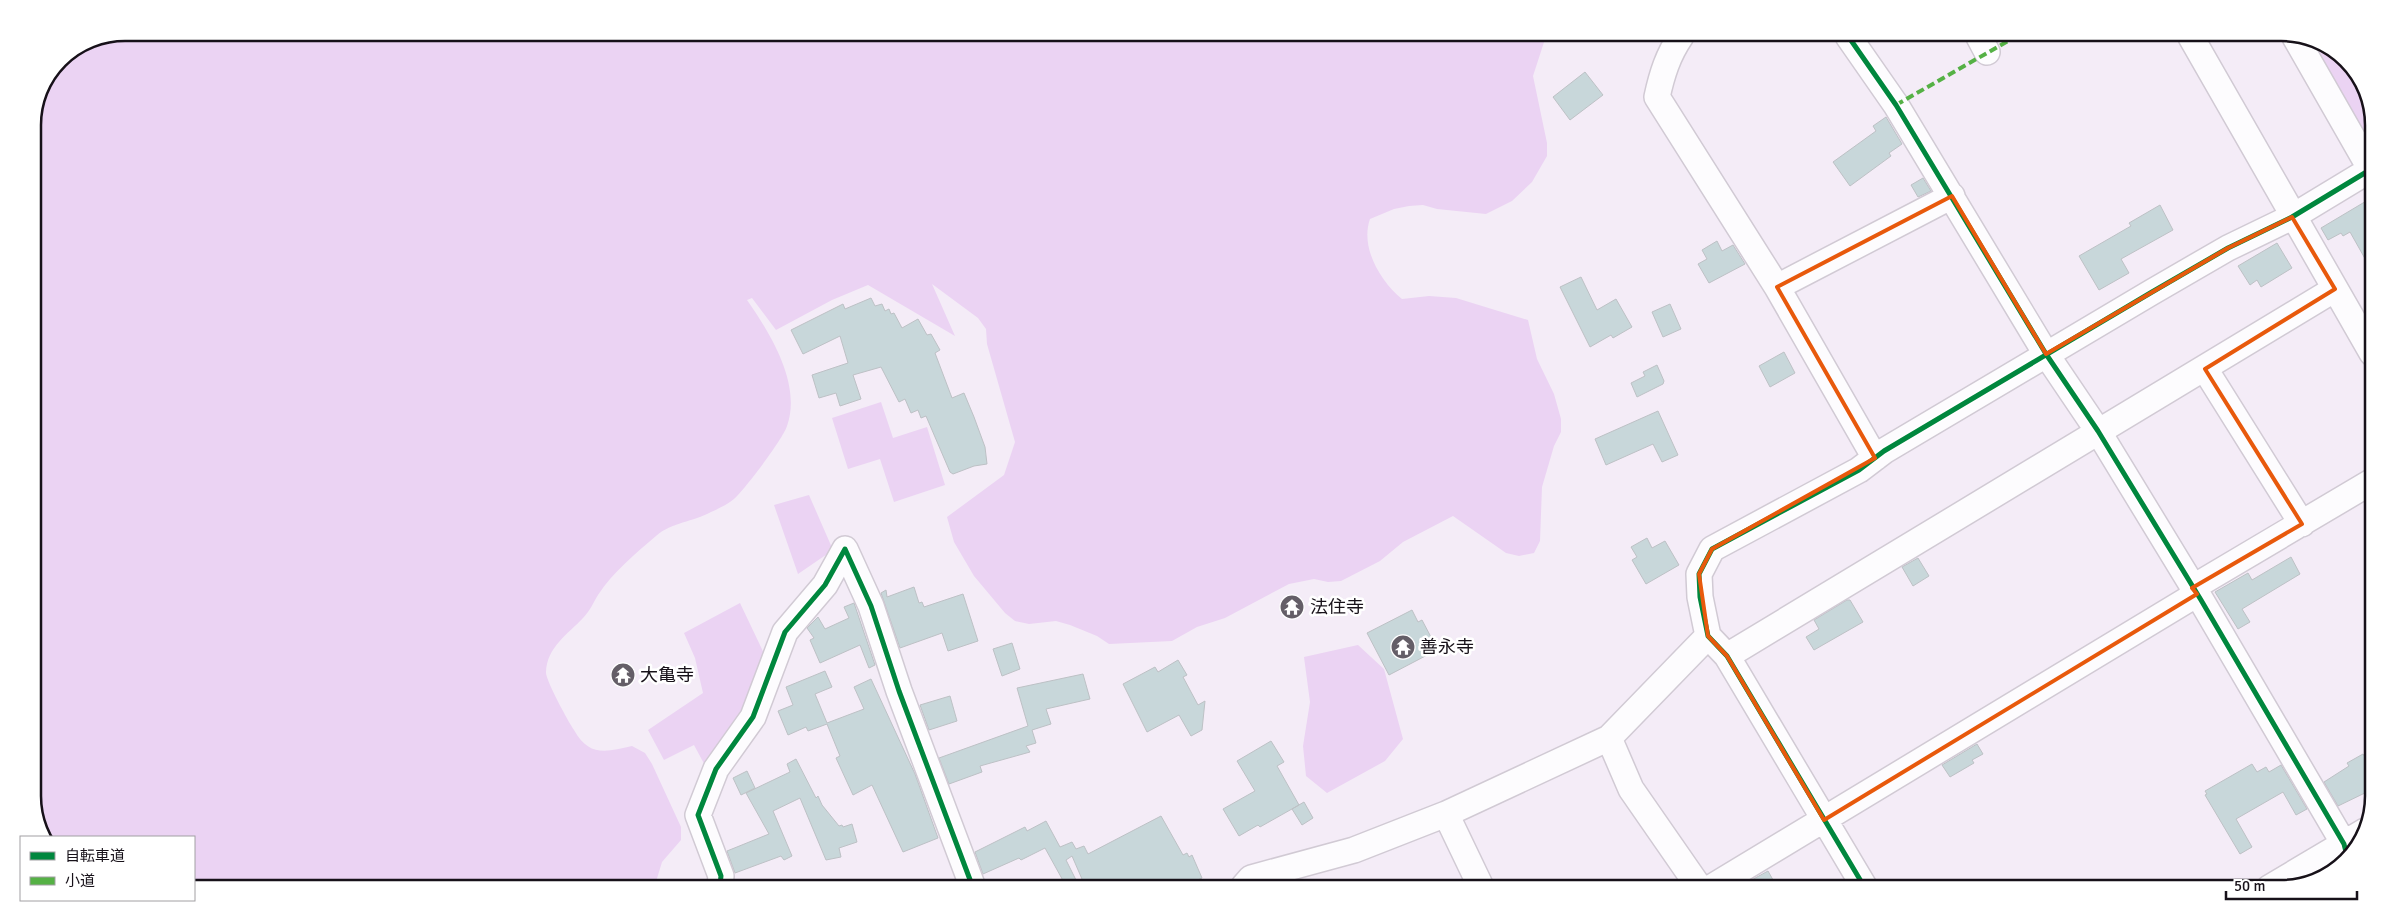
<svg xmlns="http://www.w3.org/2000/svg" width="2406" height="921" viewBox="0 0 2406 921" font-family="Signika,'Noto Sans JP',sans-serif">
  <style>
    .green { fill: #ebd3f3 }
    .building { fill: #c8d7da; stroke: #bdc1c5 }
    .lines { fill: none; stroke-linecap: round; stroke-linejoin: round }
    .minor-casing { stroke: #d1cad4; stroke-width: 28 }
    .minor { stroke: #fdfcfe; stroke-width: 25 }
    .quiet { stroke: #55b145; stroke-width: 4; stroke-dasharray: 8 4; stroke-linecap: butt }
    .cycleway-casing { stroke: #fff; stroke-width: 8 }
    .cycleway { stroke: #00873e; stroke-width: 5 }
    .marked { fill: none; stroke: #e8590c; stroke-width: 4; stroke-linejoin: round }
    .labels { text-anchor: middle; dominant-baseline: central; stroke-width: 5; stroke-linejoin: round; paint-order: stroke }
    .poi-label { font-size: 18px; fill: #171119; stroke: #fff; text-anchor: start }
    .rim { fill: none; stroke: #171119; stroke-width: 2.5 }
  </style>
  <rect width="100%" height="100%" fill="#f4ecf7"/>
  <!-- green -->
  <path class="green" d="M125,33L1546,36L1533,76L1547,143V156L1532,182L1512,201L1486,214L1437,209L1423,205L1409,206L1394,209L1370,219C1360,247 1380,281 1402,299L1429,296L1456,298L1528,320L1537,359L1554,394L1561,419V432L1554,446L1542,487L1540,541L1534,553L1519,556L1506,553L1453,516L1403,542L1380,561L1341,581L1328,582L1314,579L1289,584L1225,618L1197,627L1172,641L1109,644L1097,636L1070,625L1056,621L1029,624L1015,621L1005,613L974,576L954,542L947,517L1004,475L1015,442L987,344L986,329L978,318L932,284L955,336L868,285L832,300L776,330L752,298L747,300C770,333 802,384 787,426C783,439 745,489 734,499C728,504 718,509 711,512C693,522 672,522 656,536C635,554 613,572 598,595C593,603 590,611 583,618C568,634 547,647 546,672C545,679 568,721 574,730C589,757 606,752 632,746L645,753L652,764L681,827V840L662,862L655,885L194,884V837H46L33,802V119L60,59L90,39Z
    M2302,37L2311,38L2354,69L2373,119V156Z
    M881,402L893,438L927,427L945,485L894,502L880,459L848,469L832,418Z
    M809,495L833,550L798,574L774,505Z
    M740,603L769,664L708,771L694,745L664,760L648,730L703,693L695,658L684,633Z
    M1358,645L1384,669L1403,739L1385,761L1327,793L1306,776L1303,746L1310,702L1304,657Z"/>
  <!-- building -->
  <path class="building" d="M1585,72L1603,95L1570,120L1553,97Z
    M1886,117L1902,144L1889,153L1891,156L1850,186L1833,162L1876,131L1873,126Z
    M1923,178L1931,191L1918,197L1911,185Z
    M2373,197V216L2372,271L2350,232L2343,236L2341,233L2328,240L2321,228Z
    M2160,205L2173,230L2121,259L2129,273L2099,290L2079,256L2131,226L2129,223Z
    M1717,241L1722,251L1733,245L1745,264L1709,283L1698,264L1707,259L1702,250Z
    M2277,243L2292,268L2261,287L2257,280L2250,285L2238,266Z
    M1581,277L1597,310L1616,299L1632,327L1613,338L1611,335L1590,347L1560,287Z
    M871,298L875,306L882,304L885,311L889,309L891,314L894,313L902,328L918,319L927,335L931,334L940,350L935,353L952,398L964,393L974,417L985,447L987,464L974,466L953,474L950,472L926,416L921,418L918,410L911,413L905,399L899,402L881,367L853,375L861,399L840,406L836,393L819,398L812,375L848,363L840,336L803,354L791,330L843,304L845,309Z
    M1670,304L1681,329L1663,337L1652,312Z
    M1784,352L1795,373L1770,387L1759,366Z
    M1657,365L1664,381L1663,384L1637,397L1631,383L1645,376L1643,372Z
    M1658,411L1678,455L1662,462L1653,444L1606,465L1595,439Z
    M1647,538L1652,548L1665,541L1679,565L1646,584L1632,560L1637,557L1631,547Z
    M2291,557L2300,574L2242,609L2250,622L2238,629L2215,592L2248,573L2252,580Z
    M1918,558L1929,576L1913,586L1902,567Z
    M914,587L919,603L922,602L924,607L963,594L978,641L948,651L942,633L900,648L881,593L886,590L887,597Z
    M1847,600H1850L1863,622L1814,650L1806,637L1819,629L1814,620Z
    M854,603L875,665L869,668L860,645L820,663L810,640L814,638L807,628L818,617L825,629L849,618L844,607Z
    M1412,610L1418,622L1422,620L1432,639L1428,641L1433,652L1389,675L1367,633Z
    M1012,643L1020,669L1002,676L993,649Z
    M1178,660L1187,675L1183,677L1198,705L1205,701L1202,730L1191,736L1179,715L1147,732L1123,684L1155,667L1158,672Z
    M825,671L832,687L815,694L827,723L864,709L854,687L871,679L915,774L938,838L903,852L872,785L853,795L836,758L840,756L827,724L808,731L806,727L788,735L778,711L793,705L786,687Z
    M1083,674L1090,699L1046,709L1051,724L1032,730L1036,743L1026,746L1030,752L980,766L982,772L949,784L939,758L1028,726L1017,688Z
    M950,696L957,721L929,730L920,705Z
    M1271,741L1284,762L1277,766L1299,805L1260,827L1258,825L1239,836L1223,809L1255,791L1237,761Z
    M1977,744L1983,754L1972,760L1974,763L1950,777L1942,765Z
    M2363,754L2369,764V791L2338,806L2324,782L2349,766L2347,763Z
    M796,759L816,798L818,796L822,805L839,826L842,825L843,827L852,824L857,842L839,848L841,857L826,860L800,798L773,811L792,856L784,860L781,856L735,873L727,851L769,834L746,793L790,772L787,764Z
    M2252,764L2257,772L2266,767L2269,772L2281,765L2307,809L2296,815L2283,792L2236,819L2252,847L2240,854L2205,795L2207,794L2205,791Z
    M747,771L755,788L741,795L733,778Z
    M1304,802L1313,818L1302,825L1292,809Z
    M1161,816L1183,855L1187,853L1189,857L1192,855L1202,878L1184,886H1085L1072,856L1066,860L1077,882L1066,886L1045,848L1021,860L1019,858L983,874L975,852L1025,827L1027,831L1046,821L1060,847L1072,842L1076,849L1084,846L1088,854Z
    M1768,871L1777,887H1739L1748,882Z"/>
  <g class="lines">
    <defs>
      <path id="minor" d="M1681,36C1668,55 1662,74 1657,97L1777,287L1875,458
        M1848,36L1896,105L2046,354L2098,431L2201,600L2344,844L2347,856
        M1979,37L1987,52
        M2191,37L2372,353
        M2295,37L2371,170
        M1777,287L1952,196
        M2205,369L2302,524
        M2192,588L2371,482
        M1727,656L2335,289
        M1609,738L1631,789L1699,887
        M1446,814L1481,887
        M720,885L721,876L698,815L716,769L753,717L785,632L825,585L845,549L871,606L899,691L972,885
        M1244,886L1251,878L1354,850L1446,814L1609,738L1708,636
        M1712,887L2197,594
        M1865,888L1727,656L1708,636L1700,597L1699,574L1712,549L1859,470L1884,451L2152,292L2228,248L2292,217L2373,168
        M2269,888L2365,831"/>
    </defs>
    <!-- minor casing -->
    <use href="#minor" class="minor-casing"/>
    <!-- minor -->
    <use href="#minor" class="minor"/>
    <!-- quiet -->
    <path class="quiet" d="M1896,105L2015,37"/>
    <defs>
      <path id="cycleway" d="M1848,36L1896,105L2046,354L2098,431L2201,600L2344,844L2347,856
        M720,885L721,876L698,815L716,769L753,717L785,632L825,585L845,549L871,606L899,691L972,885
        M1865,888L1727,656L1708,636L1700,597L1699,574L1712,549L1859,470L1884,451L2152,292L2228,248L2292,217L2373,168"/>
    </defs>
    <!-- cycleway casing -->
    <use href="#cycleway" class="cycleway-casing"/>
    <!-- cycleway -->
    <use href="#cycleway" class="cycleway"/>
  </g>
  <!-- marked area -->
  <path class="marked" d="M1952,196L2046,354L2228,248L2292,217L2335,289L2205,369L2302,524L2192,588L2197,594L1824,820L1727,656L1708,636L1699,574L1712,549L1875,458L1777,287Z"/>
  <!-- icons -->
  <defs>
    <symbol id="temple-disc" viewBox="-11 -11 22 22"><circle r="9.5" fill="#645e67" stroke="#fff"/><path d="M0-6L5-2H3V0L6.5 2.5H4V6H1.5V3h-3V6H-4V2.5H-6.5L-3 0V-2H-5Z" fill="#fff"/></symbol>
  </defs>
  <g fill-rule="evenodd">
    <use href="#temple-disc" x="1278" y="593" width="28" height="28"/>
    <use href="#temple-disc" x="1389" y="633" width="28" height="28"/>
    <use href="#temple-disc" x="609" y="661" width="28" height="28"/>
  </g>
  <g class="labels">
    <!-- poi labels -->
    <g class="poi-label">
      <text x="1310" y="607">法住寺</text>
      <text x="1420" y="647">善永寺</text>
      <text x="640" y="675">大亀寺</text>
    </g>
  </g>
  <!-- crop -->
  <path d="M0 0H2406V921H0ZM125 41H2281A84 84 0 0 1 2365 125V796A84 84 0 0 1 2281 880H125A84 84 0 0 1 41 796V125A84 84 0 0 1 125 41Z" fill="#fff" fill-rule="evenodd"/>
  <path class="rim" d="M125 41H2281A84 84 0 0 1 2365 125V796A84 84 0 0 1 2281 880H125A84 84 0 0 1 41 796V125A84 84 0 0 1 125 41Z"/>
  <!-- legend -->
  <rect x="20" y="836" width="175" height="65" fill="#ffffff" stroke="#a2a0a3"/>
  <rect x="30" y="852" width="25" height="8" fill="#00873e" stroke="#a2a0a3"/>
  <text x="65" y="861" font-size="15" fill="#171119">自転車道</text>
  <rect x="30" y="877" width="25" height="8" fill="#55b145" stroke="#a2a0a3"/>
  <text x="65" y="886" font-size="15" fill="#171119">小道</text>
  <!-- scale -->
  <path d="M2226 891v8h131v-8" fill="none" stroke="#171119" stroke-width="2.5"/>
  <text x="2234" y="891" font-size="15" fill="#171119" stroke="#ffffff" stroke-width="4" paint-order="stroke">50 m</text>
</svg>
